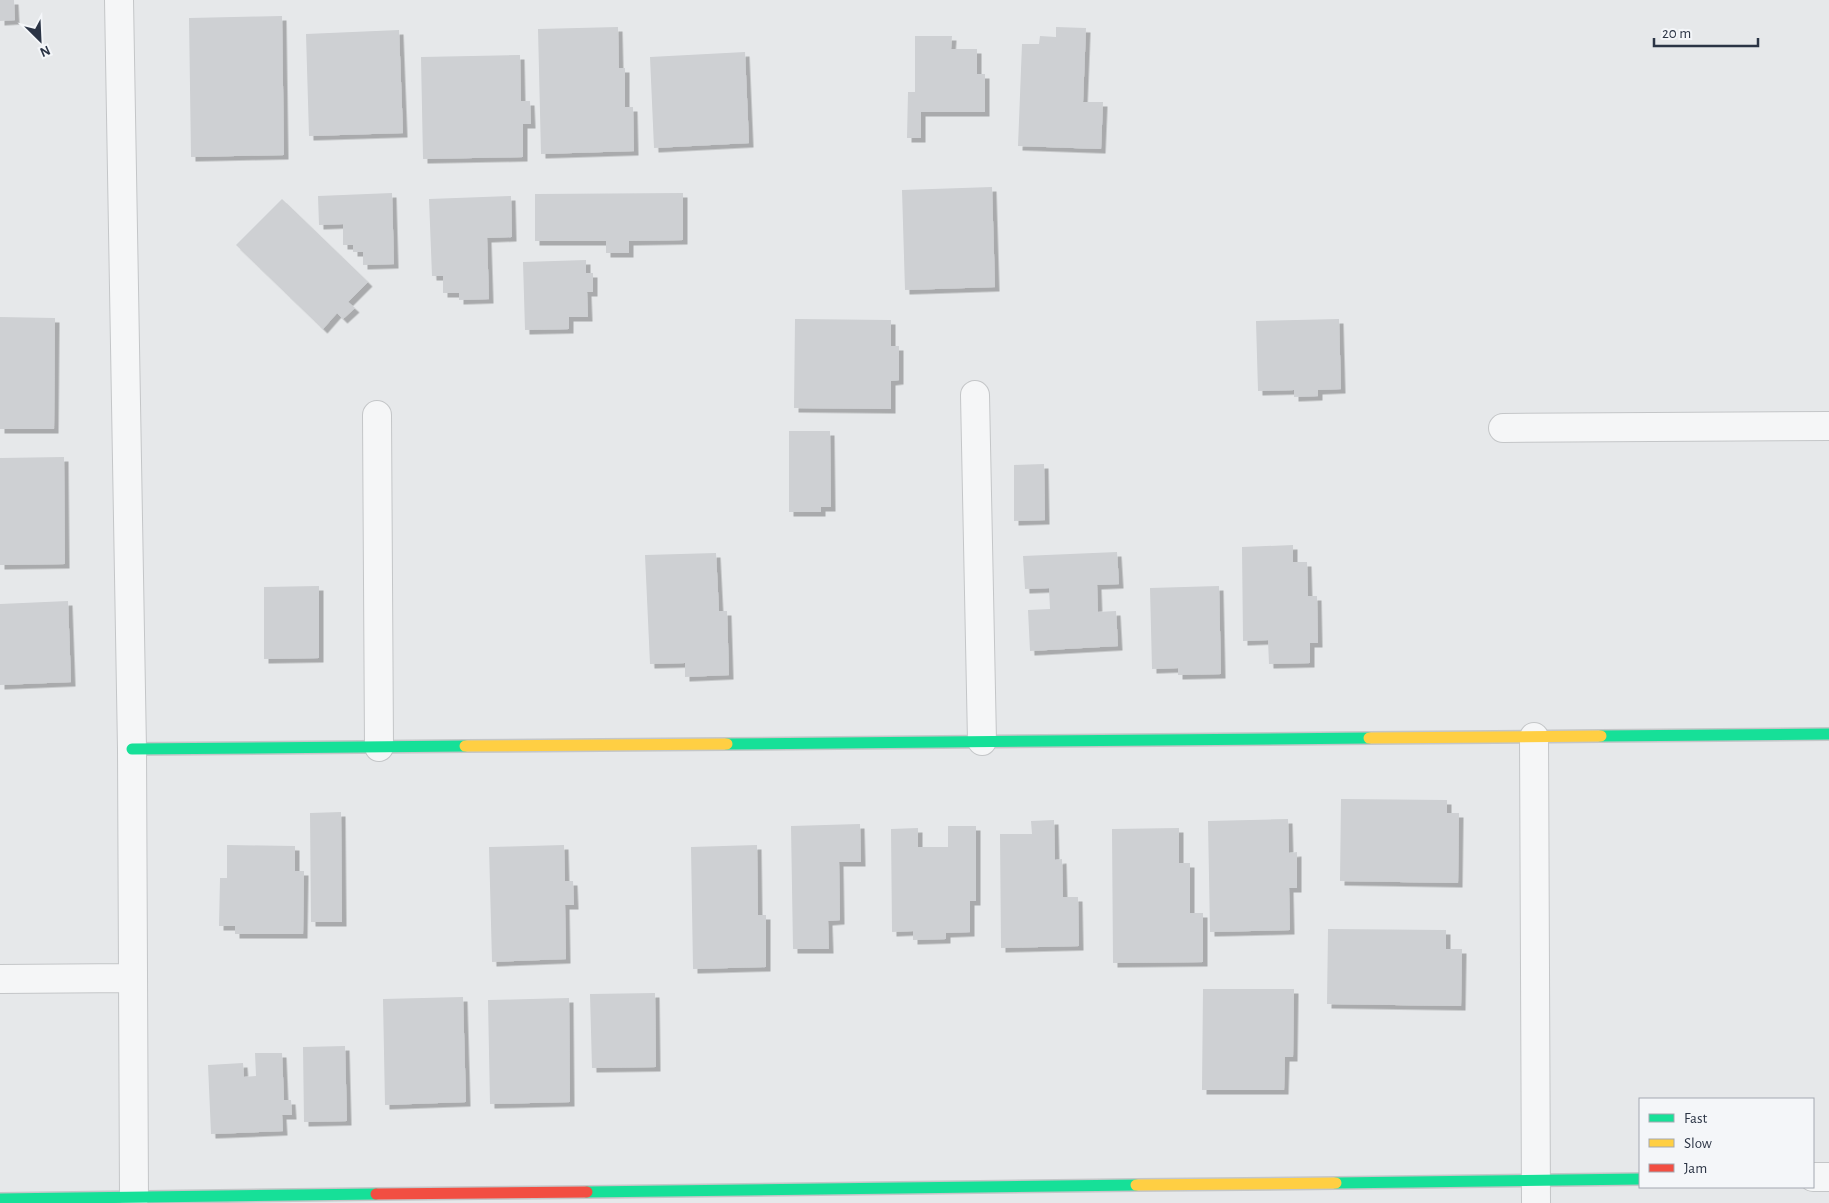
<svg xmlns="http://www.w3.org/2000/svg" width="1829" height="1203" viewBox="0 0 1829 1203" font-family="'Alegreya Sans',sans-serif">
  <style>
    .building { fill: #ced0d3; filter: url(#shadow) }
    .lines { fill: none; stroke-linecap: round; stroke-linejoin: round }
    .street-casing { stroke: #c4c6c8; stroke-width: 30 }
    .fast-casing { stroke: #c4c6c8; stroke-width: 14 }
    .slow-casing { stroke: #c4c6c8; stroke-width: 14 }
    .jam-casing { stroke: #c4c6c8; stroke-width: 14 }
    .street { stroke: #f5f6f7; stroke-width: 28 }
    .fast { stroke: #16e098; stroke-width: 11 }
    .slow { stroke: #ffcf43; stroke-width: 11 }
    .jam { stroke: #f24e42; stroke-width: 11 }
  </style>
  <defs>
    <filter id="shadow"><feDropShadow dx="4.5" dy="4.5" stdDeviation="0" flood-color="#0004"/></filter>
  </defs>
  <rect width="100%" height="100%" fill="#e6e8ea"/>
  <!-- building -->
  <path class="building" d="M0,0H14L15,20L0,21Z
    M282,16L284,155L191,157L189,18Z
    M618,27L619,68H625V107H633L634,151L541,154L538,29Z
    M1056,27L1086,28L1083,102H1103L1101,149L1018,146L1022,44H1039L1040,36L1056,37Z
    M399,30L403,133L309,136L306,34Z
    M915,36H952L951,49H977V74H985V112H921V138H907L908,92H915Z
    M745,52L749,143L654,148L650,57Z
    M520,55L521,101H530L531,124H523V157L423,159L421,57Z
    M992,187L995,287L905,290L902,190Z
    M392,193L394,264L363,265V252H353V245H343V224L319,225L318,196Z
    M683,193V240L629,241V253H606V241H535V194Z
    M511,196L512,237L487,238L489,299L459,300V293H443V276H432L429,199Z
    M282,199L368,282L348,302L355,308L343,319L337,313L323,329L236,245Z
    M586,260V273H593V292H587L588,317H569V329L525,330L523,262Z
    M0,317L55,318L54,429H0Z
    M795,319L891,320V346H899V380L891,381V409L794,408Z
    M1339,319L1341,389L1318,390V396L1294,397V390L1258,391L1256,321Z
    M789,431H830L831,507H821V512H789Z
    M64,457L65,564L0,565V458Z
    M1044,464L1045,520L1014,521V465Z
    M1293,545V562H1307L1308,596H1317L1318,643H1310V663L1269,664L1268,640L1243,641L1242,547Z
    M1117,552L1119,584L1097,585L1098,612L1116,611L1118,646L1030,651L1028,610L1050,609L1049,588L1025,589L1023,556Z
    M716,553L719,611H727L729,675L685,677V663L650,664L645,555Z
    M319,586V658L264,659V587Z
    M1219,586L1221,674L1178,675V668L1152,669L1150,588Z
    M68,601L71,682L0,685V604Z
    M1341,799L1447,800V813H1459L1458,883L1340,881Z
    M341,812L342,922H311L310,813Z
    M1288,819L1289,853L1297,852V888H1289L1290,930L1210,932L1208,821Z
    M1054,820L1055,860L1062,859L1063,897H1078L1079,946L1001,948L1000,834H1032L1031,821Z
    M860,824L861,862H839L840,920L828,921L829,949H793L791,826Z
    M948,826H976V901H970V932L946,933V939L913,940V931L892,932L891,829L918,828V847H948Z
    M1179,828V863H1190V913H1203V962L1113,963L1112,829Z
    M227,845L295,846V871H304L303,934H235V926H219L220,878H227Z
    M564,845L565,881H573L574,905H565L566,959L492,962L489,847Z
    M757,845L758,915H766V967L693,969L691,847Z
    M1328,929L1446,930V949H1462L1461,1006L1327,1004Z
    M1203,989H1294L1293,1057H1285L1284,1090H1202Z
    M655,993L656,1067L592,1068L590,994Z
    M463,997L466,1102L385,1105L383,999Z
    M569,998L570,1102L490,1104L488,1000Z
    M345,1046L347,1121L304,1122L303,1047Z
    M255,1053H282L284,1100H291L292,1115H282L283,1131L211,1134L208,1065L243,1063L244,1077L256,1076Z"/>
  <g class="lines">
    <defs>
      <path id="street" d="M119,0L132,749L134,1198
        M975,395L982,741
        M377,415L379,747
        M1503,428L1829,426
        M1534,737L1536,1203
        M0,979L132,978
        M1813,1177H1829"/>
      <path id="fast" d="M1601,736L1829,734
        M727,744L1369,738
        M132,749L465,746
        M1336,1183L1640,1179
        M587,1192L1136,1185
        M0,1199L376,1194"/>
      <path id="slow" d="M1369,738L1601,736
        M465,746L727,744
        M1136,1185L1336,1183"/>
      <path id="jam" d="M376,1194L587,1192"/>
    </defs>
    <!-- street casing -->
    <use href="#street" class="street-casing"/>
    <!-- fast casing -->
    <use href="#fast" class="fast-casing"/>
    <!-- slow casing -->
    <use href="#slow" class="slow-casing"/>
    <!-- jam casing -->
    <use href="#jam" class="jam-casing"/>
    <!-- street -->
    <use href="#street" class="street"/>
    <!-- fast -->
    <use href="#fast" class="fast"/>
    <!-- slow -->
    <use href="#slow" class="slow"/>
    <!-- jam -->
    <use href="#jam" class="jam"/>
  </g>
  <!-- legend -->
  <rect x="1639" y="1098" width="175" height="90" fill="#f4f6f9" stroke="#a4a8b1"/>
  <rect x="1649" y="1114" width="25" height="8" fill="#16e098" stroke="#a4a8b1"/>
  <text x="1684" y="1123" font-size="15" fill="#2b3445">Fast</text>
  <rect x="1649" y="1139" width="25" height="8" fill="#ffcf43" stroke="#a4a8b1"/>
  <text x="1684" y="1148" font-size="15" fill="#2b3445">Slow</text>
  <rect x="1649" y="1164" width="25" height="8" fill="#f24e42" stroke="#a4a8b1"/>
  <text x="1684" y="1173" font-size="15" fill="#2b3445">Jam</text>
  <!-- north arrow -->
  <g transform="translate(40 40) rotate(156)" stroke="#f4f6f9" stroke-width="4" paint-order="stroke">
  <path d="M0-4L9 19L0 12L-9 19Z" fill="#2b3445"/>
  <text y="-8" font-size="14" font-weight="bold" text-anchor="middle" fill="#2b3445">N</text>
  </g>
  <!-- scale -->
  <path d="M1654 38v8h104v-8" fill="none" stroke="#2b3445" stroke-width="2.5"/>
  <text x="1662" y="38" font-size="15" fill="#2b3445" stroke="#f4f6f9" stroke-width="4" paint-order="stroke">20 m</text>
</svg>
